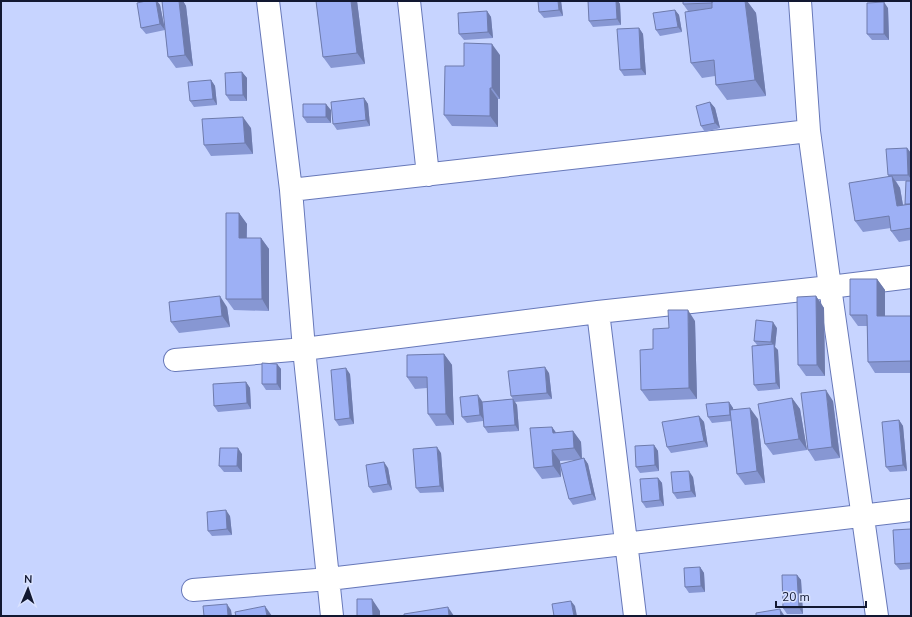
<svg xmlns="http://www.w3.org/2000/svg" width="912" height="617" viewBox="0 0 912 617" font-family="'Nunito Sans',sans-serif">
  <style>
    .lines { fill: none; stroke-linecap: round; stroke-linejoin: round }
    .street-casing { stroke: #6778b9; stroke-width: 24 }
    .street { stroke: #fff; stroke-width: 22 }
    .wall { fill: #8797d3; fill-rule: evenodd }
    .shaded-wall { fill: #6e7bac }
    .building { fill: #9db0f5; stroke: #6e7bac }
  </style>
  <rect width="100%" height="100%" fill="#c7d4ff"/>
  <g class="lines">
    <defs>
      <path id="street" d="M268,1L291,190L304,349L332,616
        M409,1L428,175
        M800,1L809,131L830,287L877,616
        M291,190L809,131
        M598,312L635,616
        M175,360L304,349L598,312L830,287L911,277
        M193,590L329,579L911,510"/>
    </defs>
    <!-- street casing -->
    <use href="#street" class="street-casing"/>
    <!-- street -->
    <use href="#street" class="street"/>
  </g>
  <!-- wall -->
  <path class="wall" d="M146,1H157L160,5L165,30L146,34L141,28Z
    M162,1H183L186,6L193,66L176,68L168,57Z
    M316,1H357L365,64L331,68L323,57Z
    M561,1L563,16L544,18L539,12Z
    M588,1H618L620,4L621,25L593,27L589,21Z
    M747,1L756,13L766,96L727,100L716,85L715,76L702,78L691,63L688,11L683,4Z
    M888,8L889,40H872L867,34Z
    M675,10L679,15L682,32L660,36L656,30Z
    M487,11L491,17L493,38L464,40L459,34Z
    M639,28L643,34L646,75L624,76L620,70Z
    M500,55V99H498V127L452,126L444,115L464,66Z
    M242,72L247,78V101H230L226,95Z
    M211,80L215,86L217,105L194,107L190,101Z
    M364,98L368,104L370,126L337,130L333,124Z
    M710,102L715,108L720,128L705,132L701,126Z
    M331,110V123H307L303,117Z
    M251,128L253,154L211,156L204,145Z
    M907,148L911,153V240L899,242L891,231V228L863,232L855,221L889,177L888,175ZM896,181H906L905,204L903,205L900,188Z
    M239,213L247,224V238H261L269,249V311L234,310L226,299Z
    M877,279L885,290V316H911V373H875L868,362L867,326H858L850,315Z
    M816,296L824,308L825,376H806L798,365Z
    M227,307L230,327L179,333L171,322Z
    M695,321L697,399L649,401L641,390L653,349L669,328Z
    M777,328L775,347L778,350L780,389L758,391L754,385L757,345L754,341Z
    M444,354L452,365L454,425L436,426L428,414L427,388L415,389L407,377Z
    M277,364L281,369V390H266L262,384Z
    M549,373L552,399L515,402L517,405L519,431L488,433L484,427L483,421L467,423L462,417L482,402L513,399L511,396Z
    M350,374L354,424L339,426L335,420Z
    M246,382L250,388L251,409L218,412L214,406Z
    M792,398L800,409L807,450L773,455L765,444Z
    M833,401L840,458L815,461L808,450Z
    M729,402L733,408V410L758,419L765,483L745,485L737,474L731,421L712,423L708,417Z
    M699,416L704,422L708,447L671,453L667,447Z
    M899,420L903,426L907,471L890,472L886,467Z
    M552,427L556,433L573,431L581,442L582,459L584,458L588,464L596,500L573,505L569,499L576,460L560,461L561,477L542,479L534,468Z
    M654,445L658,451L659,471L640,473L636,467Z
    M441,453L444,492L420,493L416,488Z
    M242,454V472H224L219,466Z
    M388,468L392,490L373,493L369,487Z
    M693,477L696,497L677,499L673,493Z
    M658,478L662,483L664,506L646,508L642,502Z
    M230,516L232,535L212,536L208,531Z
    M911,529V569L900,570L895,564Z
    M700,567L704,573L705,592L689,593L685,587Z
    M797,575L801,580L803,614H787L783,608Z"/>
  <!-- shaded-wall -->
  <path class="shaded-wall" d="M156,1H157L160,5L165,30L160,24Z
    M179,1H183L186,6L193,66L185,55Z
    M351,1H357L365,64L357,53Z
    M558,1H561L563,16L559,10Z
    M616,1H618L620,4L621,25L617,19Z
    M745,1H747L756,13L766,96L755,80Z
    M884,2L888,8L889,40L884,34Z
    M675,10L679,15L682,32L678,27Z
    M487,11L491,17L493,38L488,32Z
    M639,28L643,34L646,75L641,69Z
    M492,44L500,55V99L492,88Z
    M242,72L247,78V101L243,95Z
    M211,80L215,86L217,105L213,99Z
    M490,88L498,99V127L490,116Z
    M364,98L368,104L370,126L366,120Z
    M710,102L715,108L720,128L715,123Z
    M326,104L331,110V123L326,117Z
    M243,117L251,128L253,154L245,143Z
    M907,148L911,153V179L908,175Z
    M892,176L900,188L905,217L897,206Z
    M239,213L247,224L246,249L239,238Z
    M261,238L269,249V311L262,299Z
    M877,279L885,290V327L877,316Z
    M220,296L227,307L230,327L222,316Z
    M816,296L824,308L825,376L817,365Z
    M688,310L695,321L697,399L689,388Z
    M773,322L777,328L775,347L778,350L780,389L776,383L774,346L771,342Z
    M444,354L452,365L454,425L446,414Z
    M277,364L281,369V390L277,384Z
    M545,367L549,373L552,399L547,393Z
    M346,368L350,374L354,424L350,418Z
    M246,382L250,388L251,409L247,403Z
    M826,390L833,401L840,458L832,447Z
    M478,395L482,401L485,421L480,415Z
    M792,398L800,409L807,450L799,439Z
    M513,399L517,405L519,431L515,425Z
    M729,402L733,408L735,421L730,415Z
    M750,408L758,419L765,483L757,471Z
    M699,416L704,422L708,447L704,441Z
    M899,420L903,426L907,471L903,465Z
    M552,427L560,438L553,433Z
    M573,431L581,442L582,460L574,448Z
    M654,445L658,451L659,471L655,465Z
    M437,447L441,453L444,492L440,486Z
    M238,448L242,454V472L237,466Z
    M552,450L560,461L561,477L553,466Z
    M584,458L588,464L596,500L592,494Z
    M384,462L388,468L392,490L388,484Z
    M689,471L693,477L696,497L691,491Z
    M658,478L662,483L664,506L660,500Z
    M226,510L230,516L232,535L227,529Z
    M700,567L704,573L705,592L701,586Z
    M797,575L801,580L803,614L799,608Z
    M372,599L380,611V616H373Z
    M571,601L575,606L577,616H574Z
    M227,604L231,610L232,616H228Z
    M265,606L272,616H267Z
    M448,607L454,616H449Z
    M780,609L784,615V616H781Z"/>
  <!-- building -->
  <path class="building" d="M146,1H156L160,24L141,28L137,3Z
    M162,1H179L185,55L168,57Z
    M316,1H351L357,53L323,57Z
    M538,1H558L559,10L539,12Z
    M588,1H616L617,19L589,21Z
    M683,1H712V3L683,4Z
    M712,1H745L755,80L716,85L714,60L691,63L685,12L712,8Z
    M884,2V34H867V3Z
    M675,10L678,27L656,30L653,13Z
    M487,11L488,32L459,34L458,13Z
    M639,28L641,69L620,70L617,29Z
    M464,43L492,44V88H490V116L444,115L445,66H464Z
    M242,72L243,95H226L225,73Z
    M211,80L213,99L190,101L188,82Z
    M364,98L366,120L333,124L331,102Z
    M710,102L715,123L701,126L696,106Z
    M303,104H326V117H303Z
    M243,117L245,143L204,145L202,119Z
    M907,148L908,175H888L886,149Z
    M892,176L897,206L911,204V228L891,231L889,216L855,221L849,183Z
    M906,181H911V204H905Z
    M226,213H239V238H261L262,299H226Z
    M850,279H877V316H911V361L868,362L867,315H850Z
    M220,296L222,316L171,322L169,302Z
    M816,296L817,365H798L797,297Z
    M668,310H688L689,388L641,390L640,350L653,349V329L669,328Z
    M756,320L773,322L771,342L754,341Z
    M774,344L776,383L754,385L752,346Z
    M444,354L446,414H428L427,377H407V355Z
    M262,363L277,364V384H262Z
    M545,367L547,393L511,396L508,371Z
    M346,368L350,418L335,420L331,370Z
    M246,382L247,403L214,406L213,384Z
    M826,390L832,447L808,450L801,393Z
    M478,395L480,415L462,417L460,397Z
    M792,398L799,439L765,444L758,404Z
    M513,399L515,425L484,427L482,402Z
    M729,402L730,415L708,417L706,404Z
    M750,408L757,471L737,474L730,410Z
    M699,416L704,441L667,447L662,422Z
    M899,420L903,465L886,467L882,422Z
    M552,427L553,433L573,431L574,448L552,450L553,466L534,468L530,428Z
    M654,445L655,465L636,467L635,446Z
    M437,447L440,486L416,488L413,449Z
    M220,448H238L237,466H219Z
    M584,458L592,494L569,499L560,464Z
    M384,462L388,484L369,487L366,465Z
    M689,471L691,491L673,493L671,472Z
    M658,478L660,500L642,502L640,479Z
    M226,510L227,529L208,531L207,512Z
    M911,529V563L895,564L893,530Z
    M700,567L701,586L685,587L684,568Z
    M782,575H797L799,608H783Z
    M357,599H372L373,616H357Z
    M571,601L574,616H554L552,604Z
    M227,604L228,616H204L203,606Z
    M265,606L267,616H236L235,612Z
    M448,607L449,616H404V614Z
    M780,609L781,616H756V613Z"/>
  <!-- border -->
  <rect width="912" height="617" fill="none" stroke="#121831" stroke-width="4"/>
  <!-- north arrow -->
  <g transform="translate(28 589) rotate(2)" stroke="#d9e2ff" stroke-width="3" paint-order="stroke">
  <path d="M0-3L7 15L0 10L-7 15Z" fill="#121831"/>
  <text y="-6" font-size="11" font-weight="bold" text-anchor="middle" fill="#121831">N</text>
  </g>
  <!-- scale -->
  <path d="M776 601v6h90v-6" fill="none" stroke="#121831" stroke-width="2"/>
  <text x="782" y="601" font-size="12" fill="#121831" stroke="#d9e2ff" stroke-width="3" paint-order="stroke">20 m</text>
</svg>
